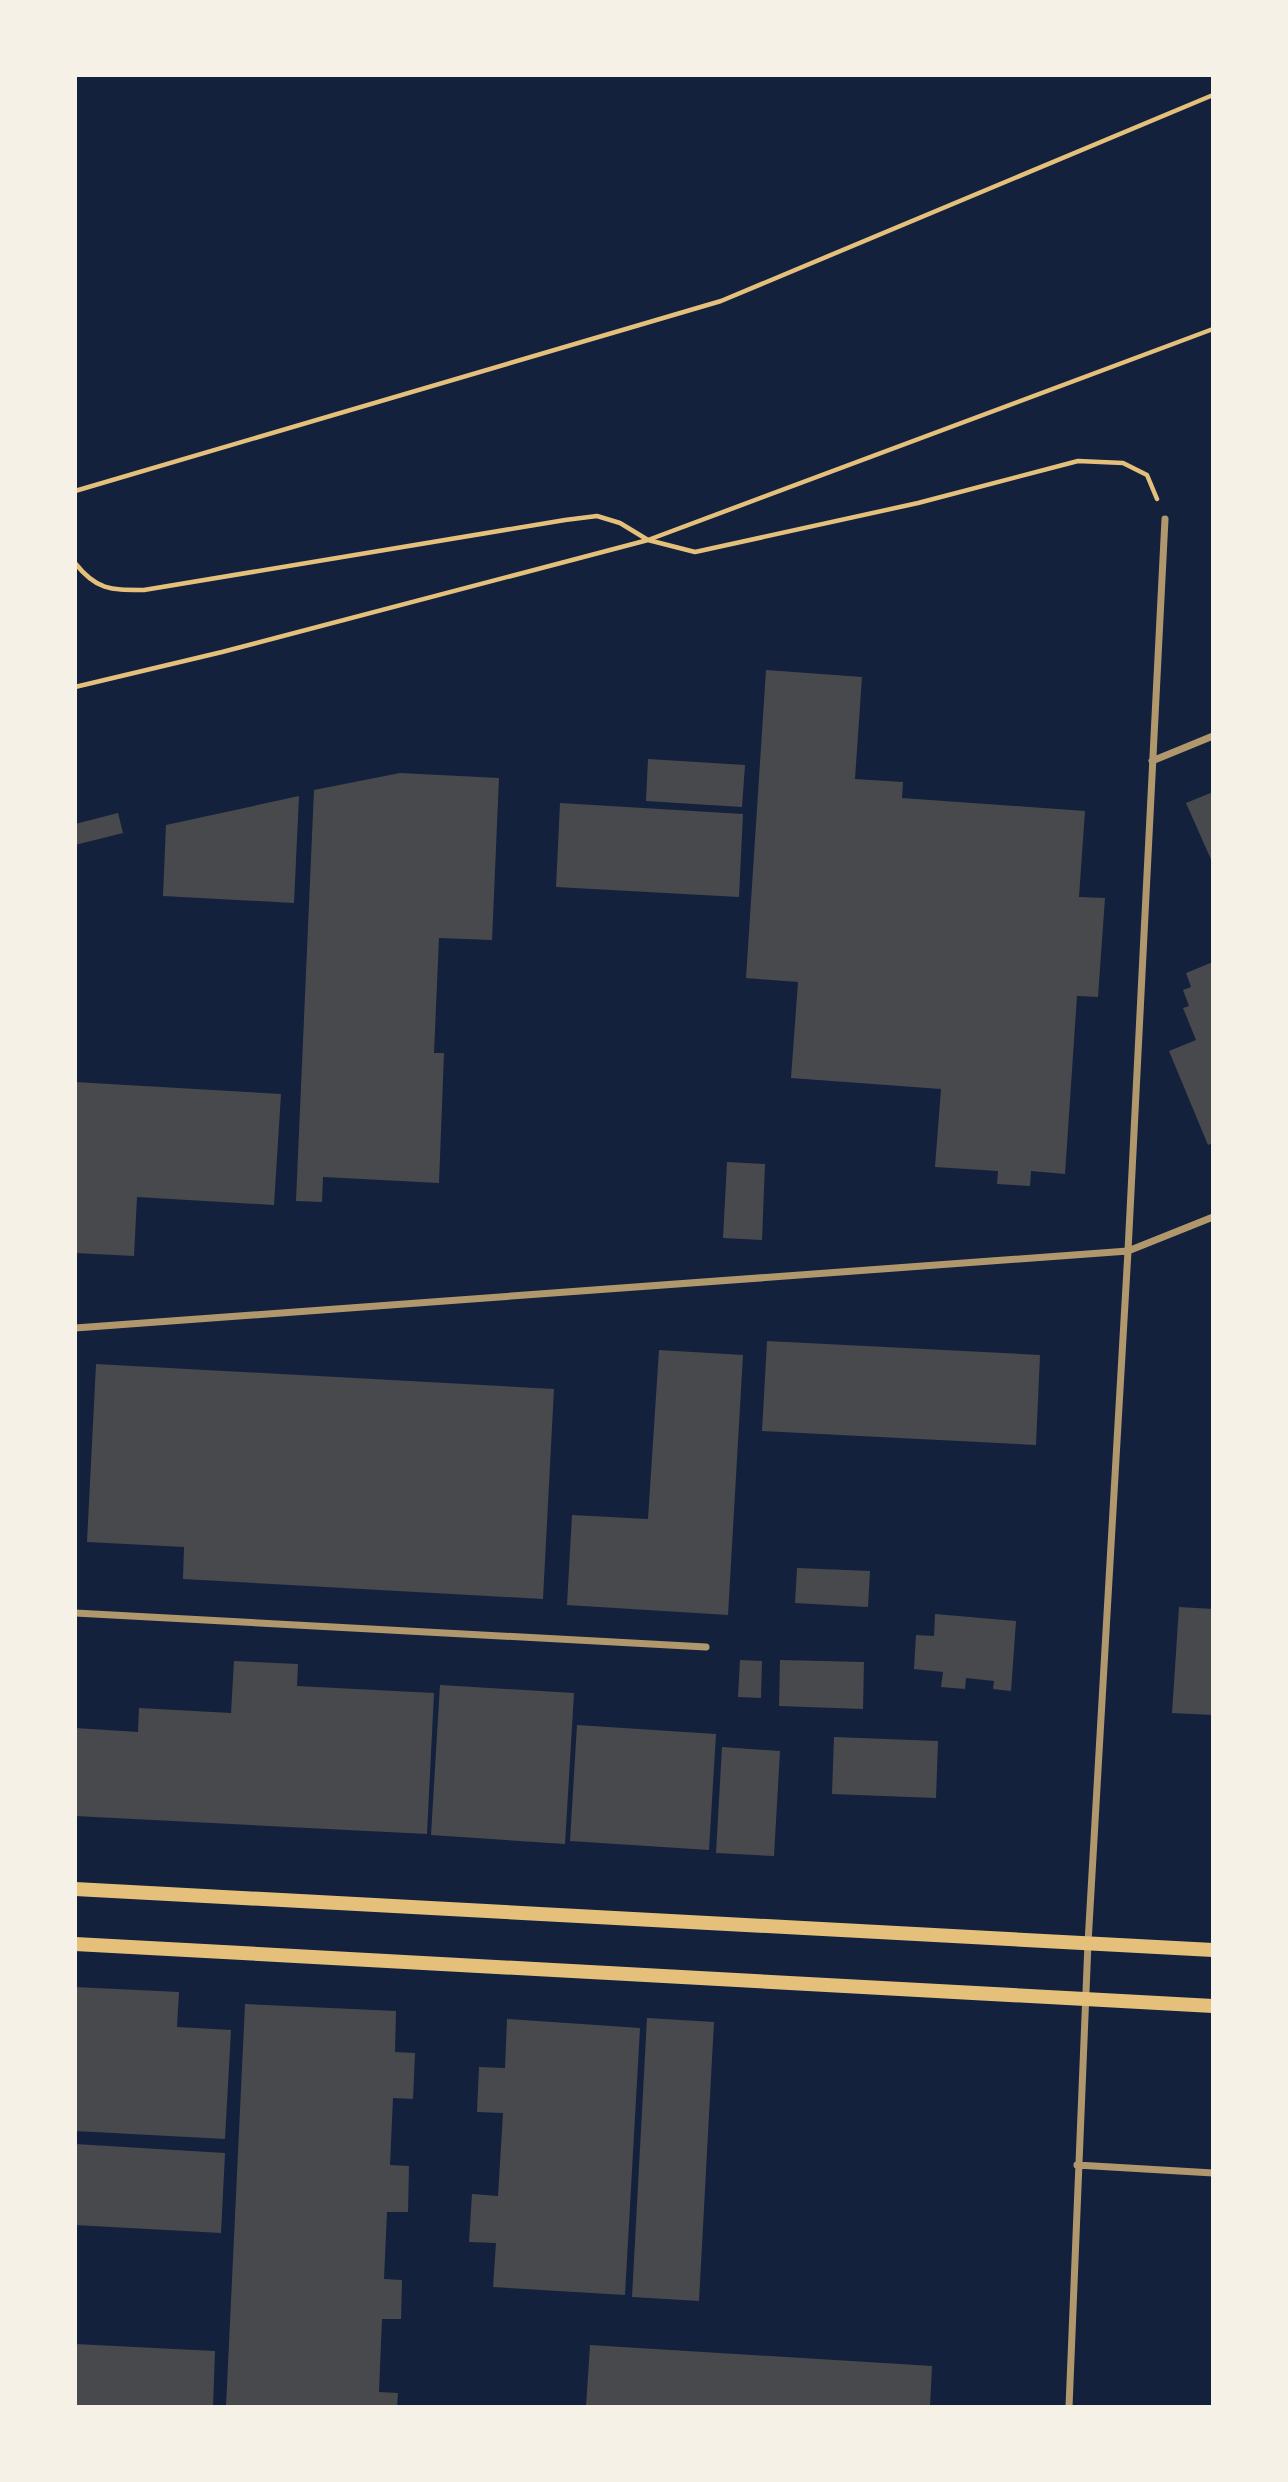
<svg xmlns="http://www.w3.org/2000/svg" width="1288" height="2482" viewBox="0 0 1288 2482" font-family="'Exo 2',sans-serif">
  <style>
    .building { fill: #48494c }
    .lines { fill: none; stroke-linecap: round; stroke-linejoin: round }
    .path { stroke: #e5c07b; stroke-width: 4.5 }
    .minor { stroke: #b1986c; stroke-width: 7 }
    .secondary { stroke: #e5c07b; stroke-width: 14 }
  </style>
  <rect width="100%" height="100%" fill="#14213d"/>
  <!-- building -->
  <path class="building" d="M766,670L862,677L855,779L903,782L902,798L1085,811L1079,897L1105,898L1098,997L1077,996L1065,1174L1031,1171L1030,1186L997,1184L998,1171L935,1167L941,1089L791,1078L798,982L746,978Z
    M648,759L745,765L742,807L646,801Z
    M400,773L499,778L492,940L439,938L434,1053H444L439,1183L323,1177L322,1202L296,1201L314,790Z
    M1213,792V864L1186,803Z
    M299,796L294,903L163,896L166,825Z
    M560,803L743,814L739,897L556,887Z
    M118,813L123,833L75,845V824Z
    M1213,962V1143L1208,1145L1169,1051L1196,1040L1183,1008L1189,1006L1183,990L1191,987L1186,973Z
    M75,1082L281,1094L274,1205L137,1197L134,1256L75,1253Z
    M727,1162L765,1164L762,1240L723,1238Z
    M767,1341L1040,1355L1036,1445L762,1431Z
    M659,1350L743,1355L728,1615L567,1605L572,1515L648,1519Z
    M96,1364L554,1389L543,1599L183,1579L184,1547L87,1542Z
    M797,1568L870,1571L868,1607L795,1603Z
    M1179,1607L1213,1609V1715L1172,1713Z
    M935,1614L1016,1621L1011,1691L993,1689L994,1681L966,1678L965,1689L941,1687L943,1672L914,1669L916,1635L934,1636Z
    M740,1660L762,1661L761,1698L738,1697Z
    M780,1660L864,1662L863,1709L779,1706Z
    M234,1661L298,1664L297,1686L434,1693L427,1834L75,1816V1728L138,1732L139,1708L231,1713Z
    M440,1685L574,1693L565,1844L431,1835Z
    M577,1725L716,1734L709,1850L570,1841Z
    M834,1737L938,1741L936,1798L832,1794Z
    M722,1747L780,1751L774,1856L716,1853Z
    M75,1987L179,1992L177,2027L231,2030L225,2139L75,2131Z
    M245,2004L396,2011L395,2052L415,2053L413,2099L393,2098L390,2165L409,2166L408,2212H387L384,2279L402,2280L401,2319H382L379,2392L398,2393L397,2407H226Z
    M647,2018L714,2022L699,2301L632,2297Z
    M507,2019L640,2028L625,2295L493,2287L496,2243L469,2242L472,2194L498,2196L503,2113L477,2112L479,2067L505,2068Z
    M75,2144L225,2153L221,2233L75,2225Z
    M75,2344L215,2351L213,2407H75Z
    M590,2345L932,2366L930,2407H586Z"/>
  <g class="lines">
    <!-- path -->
    <path class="path" d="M75,491L721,301L1213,95
      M75,563C97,591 112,590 144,590L565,520L597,516L620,523L648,540L695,552L918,503L1078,461L1123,463L1147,475L1157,499
      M75,687L222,652L648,540L1213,329"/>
    <!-- minor -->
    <path class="minor" d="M1152,761L1213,736
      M75,1328L1128,1251L1213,1217
      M75,1613L706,1647
      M1077,2165L1213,2173
      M1069,2407L1088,1943L1128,1251L1165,519"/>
    <!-- secondary -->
    <path class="secondary" d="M75,1889L1213,1950
      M75,1944L1213,2006"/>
  </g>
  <!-- border -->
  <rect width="1288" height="2482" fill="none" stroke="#f6f1e7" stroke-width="154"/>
</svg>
